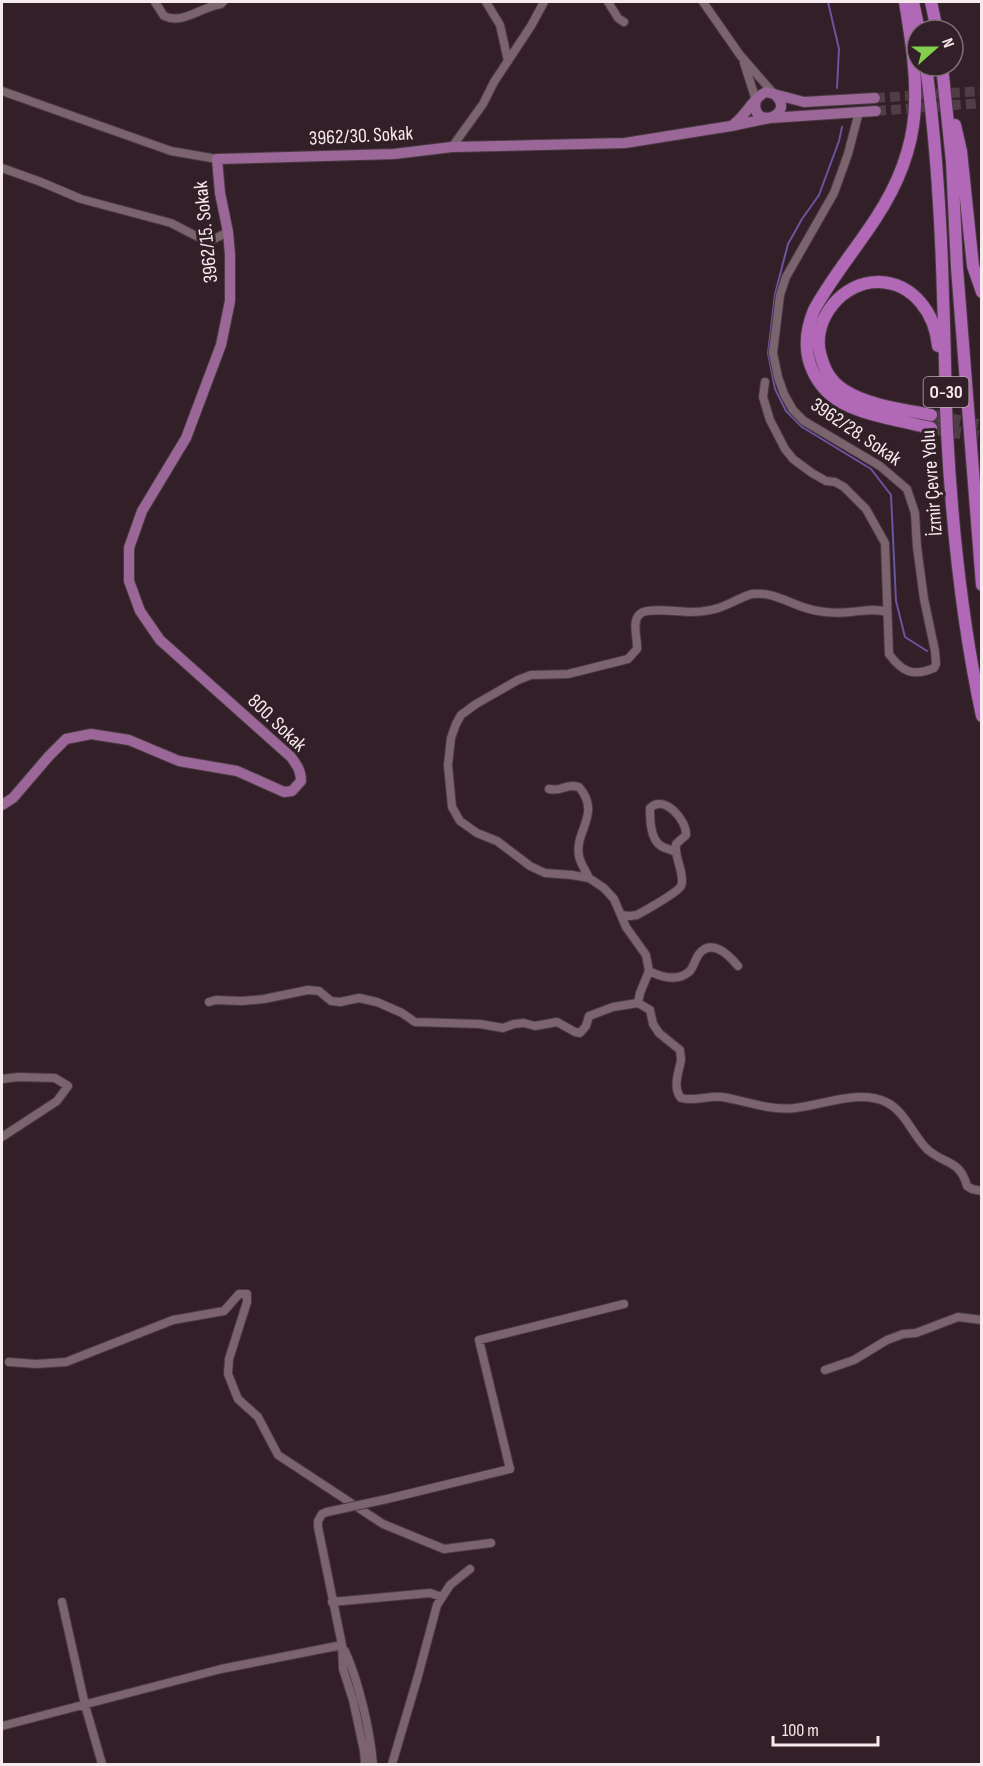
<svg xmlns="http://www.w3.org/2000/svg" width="983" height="1766" viewBox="0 0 983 1766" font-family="'Sofia Sans Condensed',sans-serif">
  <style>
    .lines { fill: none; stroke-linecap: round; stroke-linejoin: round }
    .stream { stroke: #6b54a0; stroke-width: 2 }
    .major-tunnel { stroke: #503d45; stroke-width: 10; stroke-dasharray: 10 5; stroke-linecap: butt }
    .highway-tunnel { stroke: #503d45; stroke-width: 12; stroke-dasharray: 12 6; stroke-linecap: butt }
    .minor-casing { stroke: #4a3a41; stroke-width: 10 }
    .major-casing { stroke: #4a3a41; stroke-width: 12 }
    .highway-casing { stroke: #4a3a41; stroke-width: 14 }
    .minor { stroke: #7b646d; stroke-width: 8 }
    .major { stroke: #9b6799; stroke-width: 10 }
    .highway { stroke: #b169b7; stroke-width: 12 }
    .minor-bridge-casing { stroke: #4a3a41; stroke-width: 10; stroke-linecap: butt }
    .minor-bridge { stroke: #7b646d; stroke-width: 8 }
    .labels { text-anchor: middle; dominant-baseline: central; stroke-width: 6; stroke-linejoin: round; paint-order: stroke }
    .shield { fill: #321f27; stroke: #bcadb3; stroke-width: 1.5 }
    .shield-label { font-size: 18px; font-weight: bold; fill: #f7eaef }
    .street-label { font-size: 20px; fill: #f7eaef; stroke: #321f27 }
  </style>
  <rect width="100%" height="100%" fill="#321f27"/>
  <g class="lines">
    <!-- stream -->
    <path class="stream" d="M828,2L839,49L837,88
      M842,127L839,141L819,195L802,219L788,244L775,294L768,353L775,389L786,411L802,427L871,469L891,495L896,601L905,637L927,651"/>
    <!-- major-tunnel -->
    <path class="major-tunnel" d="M875,98L982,91
      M876,111L982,103"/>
    <!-- highway-tunnel -->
    <path class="highway-tunnel" d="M931,415L982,426
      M931,428L982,437"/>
    <defs>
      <path id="minor" d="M155,2L164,16C183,25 203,6 221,4L223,2
        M486,2L500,25L508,61
        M608,2L618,18L624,22
        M703,2L740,55L774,94
        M744,63L756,100
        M2,91L171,151L217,159
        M452,147L483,104L494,82L531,26L544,2
        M2,168L41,182L81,199L171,223L202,239L212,240L228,232
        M765,382L763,397L770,420L785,449L793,459L812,473L826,481L835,482L844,487L866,509L885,543L889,654C902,672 913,677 934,668L936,664L935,651L924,599L917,547L915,513L907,489L880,466L804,421L793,410L784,394L778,377L773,353L780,295L786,277L834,193L848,154L859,112
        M549,789C564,792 564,783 579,787C602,814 574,831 579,856C580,863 586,871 589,878
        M621,915L630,916L637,915C646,910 677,893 681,886C683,882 682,877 681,872C679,862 675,855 676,844L686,835C687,820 664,794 650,808C650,819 650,839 661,846C666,849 671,849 675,852
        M649,971C661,977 678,982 690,971C694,966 695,959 699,954C712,938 729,955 738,966
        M209,1002L216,1000L242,1001L264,999L308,990L319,991L331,1001L340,1002L359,998L377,1002L402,1013L415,1022L480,1024L503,1028L514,1024L524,1023L535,1026L557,1022L575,1032L580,1033L586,1026L589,1016L613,1007L638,1003L640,993L649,971L646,955L626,927L614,899L604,888L589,878L572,875L545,873L530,866L497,841L477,833L460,821L452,807L448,765L451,738L456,724L461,715L476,704L518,680L531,675L568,674L628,659L637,649C638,639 631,621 640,614C647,607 679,612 690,612C701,612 716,610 726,605C734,602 743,596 752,594C776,591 795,608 818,611C829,613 840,613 851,612C863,611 875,608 887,612
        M638,1003L650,1010L653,1024L659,1033L680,1050C680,1053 681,1056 681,1060C679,1072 672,1087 681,1098C696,1102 709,1095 722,1097C747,1101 770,1111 795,1108C824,1105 858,1089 886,1102C905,1111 913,1136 928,1150C946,1165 960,1160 967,1186L972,1189L982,1191
        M2,1079L18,1077L55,1078L68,1086L57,1101L2,1137
        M9,1362L36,1364L66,1362L173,1320L224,1311L239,1294H247V1302L229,1359L228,1374L238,1399L258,1417L278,1455L383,1524L444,1549L491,1543
        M825,1370L854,1360L887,1340L903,1334L916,1333L958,1317L982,1320
        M387,1499L510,1469L479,1340L624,1304
        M327,1512L322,1514L318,1521V1527L342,1645L343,1669L353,1700L364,1751L365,1764
        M62,1602L85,1705L102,1764
        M332,1602L430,1593L442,1597
        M345,1651C359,1682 370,1730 373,1764
        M2,1726L221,1669L342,1645
        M392,1764L418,1676L437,1605L450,1585L470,1569"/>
      <path id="major" d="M756,100C749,132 799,115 774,94
        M734,124C746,115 754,97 766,92L804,102L875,98
        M2,805L13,798L49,756L66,739L91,734L129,740L179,761L237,771L284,792L292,791L301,781C301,771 297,765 291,757L160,640L140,611L129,581V548L142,511L186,438L221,345L230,301V255L228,232L220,193L217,159L394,154L452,147L625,143L731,126L770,118L876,111"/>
      <path id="highway" d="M905,2C919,87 926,142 876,218C856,249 832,277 814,310C807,327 804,346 810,364C823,401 852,409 886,418C901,421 916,425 931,428
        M913,2L919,30
        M931,2L937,30
        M926,66C936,142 941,220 943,296C945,342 945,387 947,432C952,527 962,623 982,716
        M942,66L952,162L957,268L982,585
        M955,125L961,151L973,266L982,292
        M931,415C903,409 869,406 844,390C830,381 824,369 820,353C812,319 843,281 879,282C914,283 935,314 938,346"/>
    </defs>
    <!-- minor casing -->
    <use href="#minor" class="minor-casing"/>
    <!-- major casing -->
    <use href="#major" class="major-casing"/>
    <!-- highway casing -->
    <use href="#highway" class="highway-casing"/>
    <!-- minor -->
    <use href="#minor" class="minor"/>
    <!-- major -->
    <use href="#major" class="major"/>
    <!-- highway -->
    <use href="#highway" class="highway"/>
    <defs>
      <path id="minor-bridge" d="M327,1512L387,1499"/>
    </defs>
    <!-- minor-bridge casing -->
    <use href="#minor-bridge" class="minor-bridge-casing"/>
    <!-- minor-bridge -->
    <use href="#minor-bridge" class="minor-bridge"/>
  </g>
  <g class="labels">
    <!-- shield labels -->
    <rect class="shield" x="923.5" y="377" width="45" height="30" rx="4.5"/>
    <g class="shield-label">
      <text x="946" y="392">O-30</text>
    </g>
    <!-- street labels -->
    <g class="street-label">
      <text transform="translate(361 136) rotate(-3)">3962/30. Sokak</text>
      <text transform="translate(206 232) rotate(-96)">3962/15. Sokak</text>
      <text transform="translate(856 432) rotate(34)">3962/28. Sokak</text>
      <text transform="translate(932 483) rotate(-94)">İzmir Çevre Yolu</text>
      <text transform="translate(277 723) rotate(44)">800. Sokak</text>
    </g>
  </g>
  <!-- border -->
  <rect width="983" height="1766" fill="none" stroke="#f7eaef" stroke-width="6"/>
  <!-- north arrow -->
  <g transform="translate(935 48) rotate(69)"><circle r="28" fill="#321f27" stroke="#817077" stroke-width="1.5"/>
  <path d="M0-4.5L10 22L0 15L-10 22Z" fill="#84cf4d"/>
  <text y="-9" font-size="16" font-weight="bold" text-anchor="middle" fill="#f7eaef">N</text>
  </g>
  <!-- scale -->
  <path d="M773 1736v9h105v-9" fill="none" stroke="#f7eaef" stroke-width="3"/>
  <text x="782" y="1736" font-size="18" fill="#f7eaef" stroke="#321f27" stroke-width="4.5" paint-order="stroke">100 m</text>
</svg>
